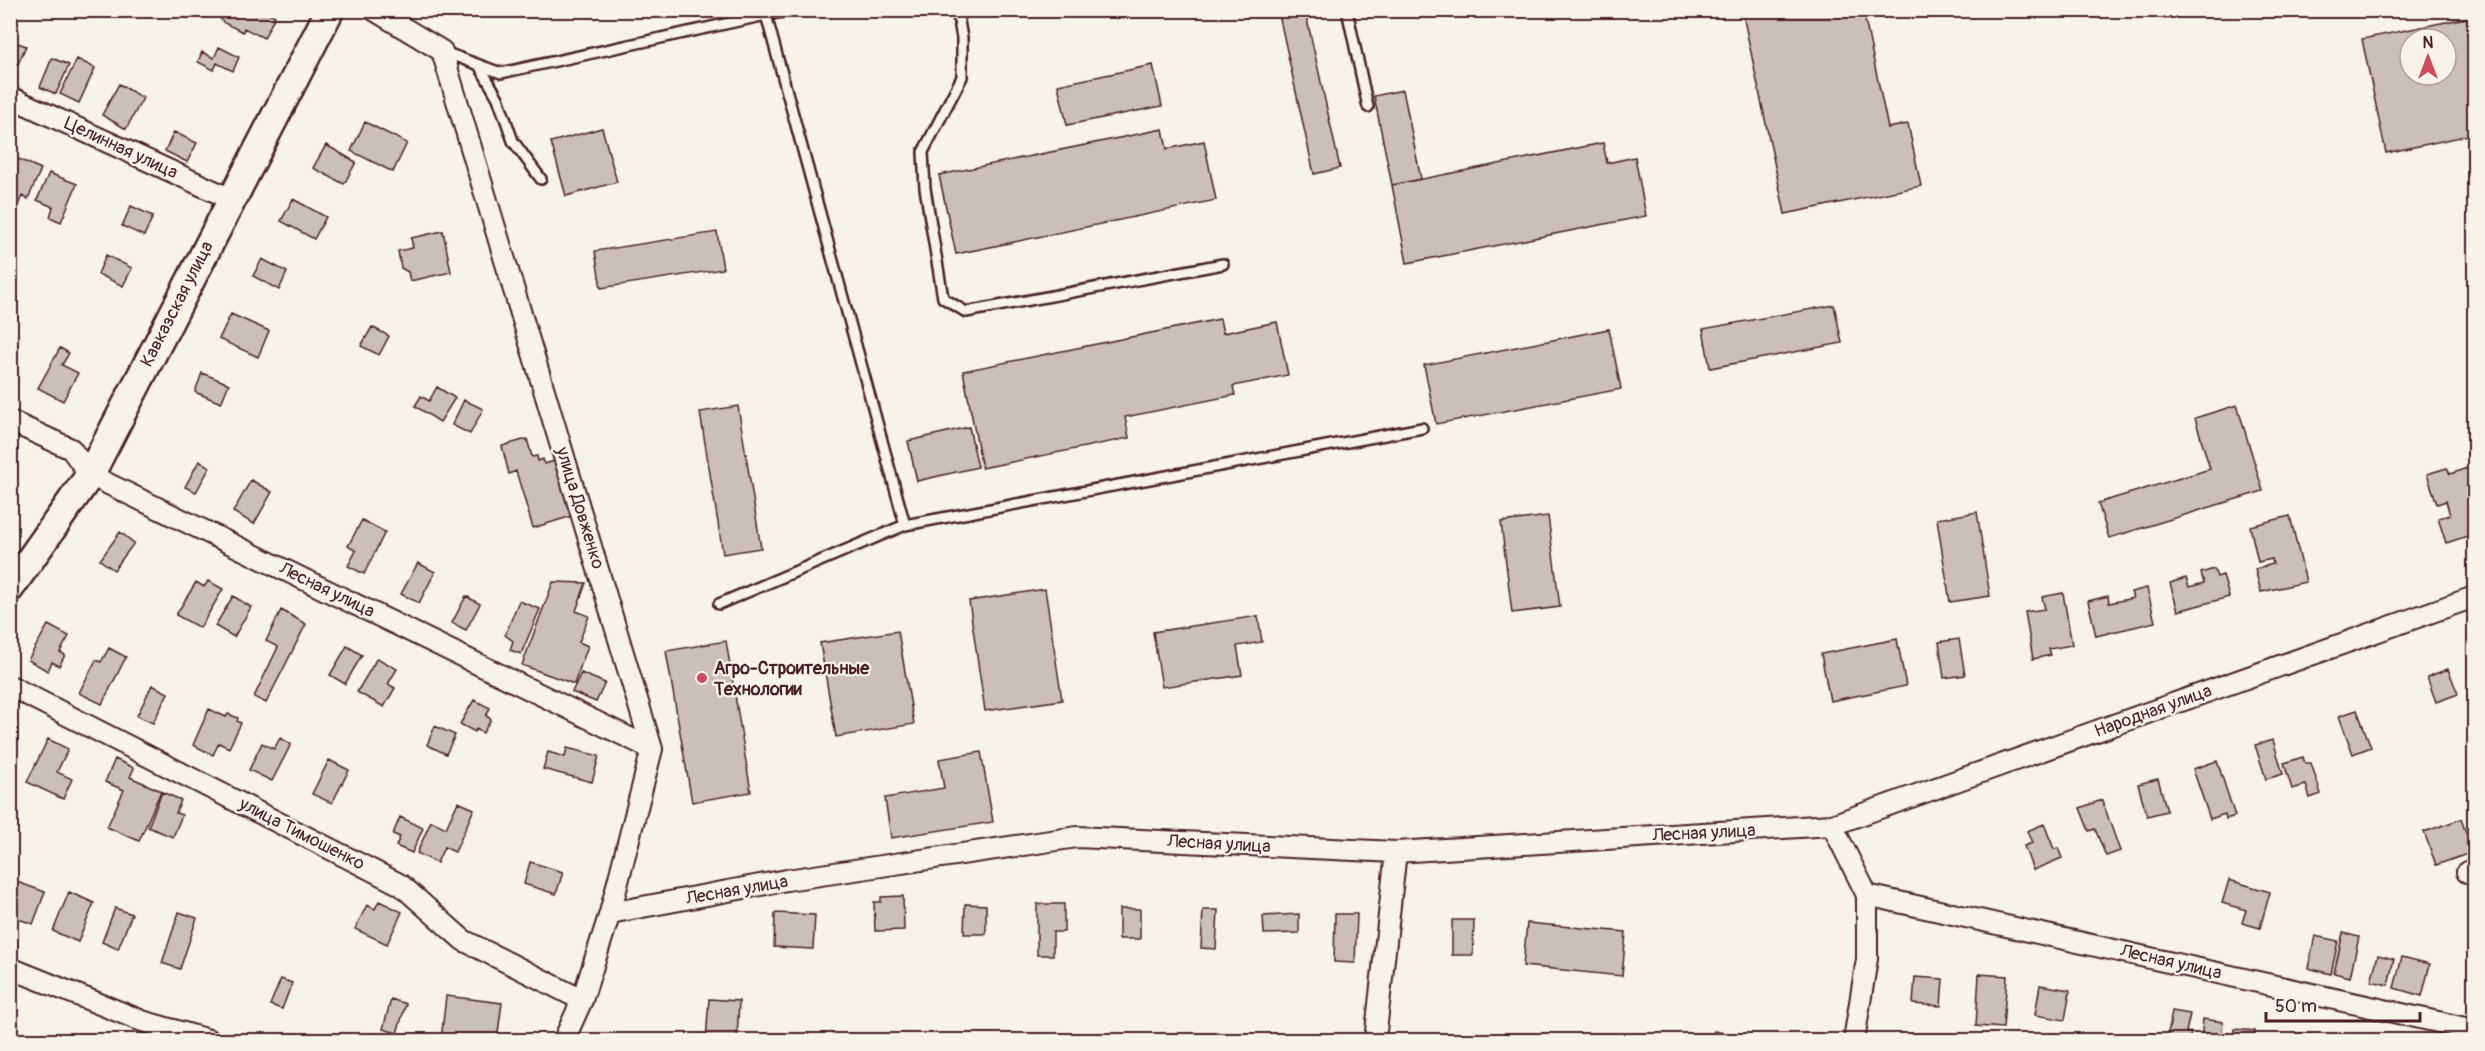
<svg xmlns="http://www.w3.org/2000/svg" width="2485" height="1051" viewBox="0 0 2485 1051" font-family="Pangolin,sans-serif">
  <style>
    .building { fill: #ccbfb9; stroke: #4a1f2b; stroke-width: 1.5; fill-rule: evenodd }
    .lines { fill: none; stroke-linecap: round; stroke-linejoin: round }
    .lane-casing { stroke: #4a1f2b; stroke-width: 14 }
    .street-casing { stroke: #4a1f2b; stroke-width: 24 }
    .secondary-casing { stroke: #4a1f2b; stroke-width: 32 }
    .lane { stroke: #f7f3e8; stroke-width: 9 }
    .street { stroke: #f7f3e8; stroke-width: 20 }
    .secondary { stroke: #f7f3e8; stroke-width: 27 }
    .poi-dot { fill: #d1495b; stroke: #f7f3e8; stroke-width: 2 }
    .labels { text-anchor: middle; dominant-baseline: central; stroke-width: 4.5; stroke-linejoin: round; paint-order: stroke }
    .street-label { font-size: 18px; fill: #4a1f2b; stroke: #f7f3e8 }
    .poi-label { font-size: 18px; font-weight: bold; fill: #4a1f2b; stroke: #f7f3e8; text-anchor: start }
  </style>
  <rect width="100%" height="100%" fill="#f7f3e8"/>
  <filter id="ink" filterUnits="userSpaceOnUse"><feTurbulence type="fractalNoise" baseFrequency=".0167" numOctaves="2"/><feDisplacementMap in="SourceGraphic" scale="12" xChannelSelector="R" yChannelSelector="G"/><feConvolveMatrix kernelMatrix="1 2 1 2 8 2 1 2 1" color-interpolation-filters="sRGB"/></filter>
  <g filter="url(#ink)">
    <!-- building -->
    <path class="building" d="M220,10H263L275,16L264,38L244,28L243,32L224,23L217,15Z
      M1278,10H1305L1340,168L1314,174Z
      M1742,10H1863L1888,128L1908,124L1921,186L1785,214Z
      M2471,17L2474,32V134L2386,153L2362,39ZM2410,39H2446V75H2410Z
      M10,40L26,46L13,75L10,74Z
      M219,47L239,57L233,71L217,63L214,70L198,62L202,52L214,58Z
      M52,58L69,65L56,94L40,87Z
      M77,59L95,68L79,103L60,94Z
      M1153,65L1162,106L1067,125L1058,85Z
      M119,84L143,98L126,129L102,115Z
      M1403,90L1421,179L1392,185L1374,96Z
      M365,122L407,143L393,172L351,151Z
      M602,128L617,182L566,196L551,142Z
      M1163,129L1167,149L1204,141L1216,200L956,254L939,175Z
      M174,132L197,143L187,162L165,151Z
      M1603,143L1607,163L1635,157L1646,216L1407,263L1392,185Z
      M326,145L356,162L344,184L313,168Z
      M14,157L41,169L28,199L22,196L14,214L10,212V165Z
      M49,173L77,184L61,222L50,217L53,207L37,200Z
      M293,199L326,217L314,239L281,221Z
      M131,206L153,216L144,236L122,226Z
      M443,231L451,272L410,281L408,272L401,268L398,251L413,248L411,238Z
      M717,232L723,269L601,288L595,251Z
      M106,255L132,268L123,286L98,274Z
      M262,259L287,272L279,290L253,276Z
      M1834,305L1842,343L1710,368L1703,329Z
      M231,314L269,331L258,357L219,339Z
      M1220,319L1223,333L1277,322L1288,375L1233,386L1235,395L1125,417L1129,438L982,468L963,371Z
      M372,327L389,336L379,355L361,346Z
      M1609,329L1621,389L1436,424L1424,365Z
      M60,348L69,353L62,365L78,373L63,401L38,388Z
      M202,373L229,384L221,403L195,392Z
      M437,387L455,398L440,422L415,406L421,396L429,401Z
      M464,400L483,409L470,434L452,425Z
      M2237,405L2263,491L2109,538L2098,503L2210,469L2195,418Z
      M738,406L761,548L723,554L700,412Z
      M969,427L978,467L917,481L908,441Z
      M527,439L532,457L537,456L538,461L543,459L544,464L555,461L572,516L533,528L516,471L509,474L502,446Z
      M199,461L210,467L196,492L185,487Z
      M2447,468L2450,474L2467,468L2474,492V534L2446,543L2438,518L2450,515L2446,501L2437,504L2427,474Z
      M251,480L272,492L254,524L233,512Z
      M1977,512L1990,596L1950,602L1937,519Z
      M1548,516L1560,607L1512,613L1501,522Z
      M2290,516L2306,582L2261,592L2255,569L2273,564L2272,559L2258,562L2250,526Z
      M362,520L385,532L364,574L348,566L356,551L348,546Z
      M120,532L134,543L114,570L100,560Z
      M418,563L435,572L419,603L401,594Z
      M2214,569L2217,577L2223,575L2229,597L2178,611L2170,583L2186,578L2189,587L2204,583L2201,573Z
      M208,581L223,589L200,628L176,615L196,582L204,587Z
      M553,582L586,583L576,611L589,616L579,642L588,646L574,684L522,665Z
      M2147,588L2155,622L2096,636L2088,601L2108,596L2109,603L2133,598L2131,592Z
      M1045,589L1062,700L985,711L969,601Z
      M2063,593L2072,645L2049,649L2051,655L2033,659L2025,612L2045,609L2042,597Z
      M233,596L251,607L234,637L215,626Z
      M466,596L480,604L466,630L452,623Z
      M519,601L540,609L521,654L510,650L513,641L505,635Z
      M281,610L306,624L266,703L254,697L278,647L266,641Z
      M1258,616L1262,642L1237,646L1242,675L1162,687L1153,632Z
      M48,625L69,636L60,652L65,655L59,666L52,662L48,671L28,660Z
      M898,631L914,724L836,737L820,643Z
      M1897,639L1906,686L1830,701L1821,654Z
      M1959,639L1965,675L1944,678L1939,642Z
      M726,641L751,792L692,802L666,651Z
      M347,646L362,655L345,684L330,675Z
      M109,648L126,657L102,704L79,693L96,660L101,662Z
      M377,658L397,669L388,684L395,688L384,707L357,692Z
      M2448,669L2458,694L2436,702L2427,677Z
      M581,673L605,683L596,702L572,692Z
      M152,685L168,693L153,723L137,716Z
      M474,700L490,708L486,716L491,719L483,733L476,729L475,732L460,724Z
      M209,709L226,717L228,714L238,718L237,721L241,723L229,748L219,743L213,755L193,745Z
      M2357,710L2371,747L2353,754L2339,716Z
      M435,726L455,735L446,754L427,745Z
      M280,738L291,744L272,781L249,770L262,743L274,749Z
      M48,739L68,749L57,772L72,779L63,799L27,782Z
      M2273,740L2283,774L2266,779L2255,745Z
      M567,748L599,756L592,782L543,769L548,752L565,757Z
      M981,752L993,822L891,838L885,798L944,788L939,759Z
      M2303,757L2305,763H2311L2321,794L2310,798L2306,785L2292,789L2284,763Z
      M115,759L134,768L130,777L161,791L139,841L107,827L124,790L105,782Z
      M329,760L349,770L332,803L312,794Z
      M2217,761L2235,816L2226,819L2225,814L2210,819L2193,769Z
      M2158,779L2167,811L2147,816L2138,784Z
      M162,792L181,800L176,813L182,815L173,837L148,827Z
      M2102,800L2120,851L2106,856L2095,829L2089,831L2080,808Z
      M458,802L474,809L455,852L444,847L437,863L417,853L431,821L446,828Z
      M400,817L423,828L412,853L396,846L400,837L393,834Z
      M2461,819L2473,852L2436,865L2424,832Z
      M2044,824L2054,849L2058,848L2062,858L2033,870L2024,846L2032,843L2027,831Z
      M530,862L563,872L556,894L524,884Z
      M2229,880L2270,892L2260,928L2242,923L2246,910L2222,903Z
      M17,882L45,892L33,924L10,916V901Z
      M69,892L94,903L78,942L53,931Z
      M903,896L904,930L875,931L874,902H881V897Z
      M379,901L402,912L387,944L355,929L367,905L375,909Z
      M965,904L986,905V934H964Z
      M1037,904H1064V932H1053V955H1037Z
      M115,908L132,914L118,949L102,942Z
      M1119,909H1140V939H1119Z
      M1203,910H1218L1216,949L1201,948Z
      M179,912L197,918L180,969L162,963Z
      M775,913L815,915L813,949L774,947Z
      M1299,914V933L1264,934L1263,916Z
      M1335,914H1357L1355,963L1334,962Z
      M1452,920H1474L1473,955H1452Z
      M1527,923L1626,932L1622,976L1523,966Z
      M2343,933L2359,937L2350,977L2334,973Z
      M2315,936L2338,941L2331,974L2308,968Z
      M2378,955L2394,959L2388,985L2371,981Z
      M2402,957L2430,964L2422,996L2394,988Z
      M1979,974L2007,976L2003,1028L1976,1026Z
      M1915,977L1943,979L1941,1006L1913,1004Z
      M281,979L292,983L282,1009L270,1005Z
      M2040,985L2070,990L2065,1020L2035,1015Z
      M446,996L502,1003L497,1040H441Z
      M391,999L406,1004L397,1033L383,1029Z
      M709,999L739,1001L737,1040H706Z
      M2172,1011L2190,1014L2186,1032L2191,1033L2189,1040H2157V1038L2167,1040Z
      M2203,1019L2223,1022L2221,1040H2201Z
      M2235,1029L2255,1031L2254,1040H2234Z
      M1714,1031L1743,1037V1040H1712Z
      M2301,1033L2322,1036L2321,1040H2300Z"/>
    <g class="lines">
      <defs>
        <path id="lane" d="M957,10L962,38V77L923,152L925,188L943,298L966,312L1223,264
          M1347,10L1368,107
          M766,15L793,10
          M444,52L501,73L766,15L905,525
          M479,65L498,98L513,141L541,179
          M719,604L905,525L1422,428"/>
        <path id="street" d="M374,10L442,51L652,749L610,913L582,1000L564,1040
          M10,97L231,199
          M10,421L71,449L90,475L652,749
          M10,686L401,885L463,940L582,1000
          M1832,825L1867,895V959L1854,1040
          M2467,872L2474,869
          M1867,895L2474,1030
          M610,913L787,880L1077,837L1396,852L1832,825L2474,597
          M10,968L142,1021L209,1040
          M1375,1040L1396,852"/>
        <path id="secondary" d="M10,588L90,475L330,10"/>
      </defs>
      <!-- lane casing -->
      <use href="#lane" class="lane-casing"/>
      <!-- street casing -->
      <use href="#street" class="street-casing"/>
      <!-- secondary casing -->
      <use href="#secondary" class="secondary-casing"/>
      <!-- lane -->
      <use href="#lane" class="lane"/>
      <!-- street -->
      <use href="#street" class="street"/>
      <!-- secondary -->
      <use href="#secondary" class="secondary"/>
    </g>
  </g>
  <!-- markers -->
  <circle class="poi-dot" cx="702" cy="678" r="6"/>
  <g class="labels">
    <!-- street labels -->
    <g class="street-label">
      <text transform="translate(121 148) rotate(25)">Целинная улица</text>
      <text transform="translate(177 304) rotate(-63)">Кавказская улица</text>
      <text transform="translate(580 508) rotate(73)">улица Довженко</text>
      <text transform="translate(327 590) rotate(26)">Лесная улица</text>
      <text transform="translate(2153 711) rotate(-20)">Народная улица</text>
      <text transform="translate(1704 833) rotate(-3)">Лесная улица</text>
      <text transform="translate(302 834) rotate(27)">улица Тимошенко</text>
      <text transform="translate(1219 844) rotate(3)">Лесная улица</text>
      <text transform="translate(737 890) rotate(-10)">Лесная улица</text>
      <text transform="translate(2171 962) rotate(13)">Лесная улица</text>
    </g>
    <!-- poi labels -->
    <g class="poi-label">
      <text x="714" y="668">Агро-Строительные<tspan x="714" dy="21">Технологии</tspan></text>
    </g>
  </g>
  <!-- margin -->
  <rect width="2485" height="1051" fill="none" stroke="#f7f3e8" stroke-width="36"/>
  <rect x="18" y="18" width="2449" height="1015" fill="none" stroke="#4a1f2b" stroke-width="2" filter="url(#ink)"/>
  <!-- north arrow -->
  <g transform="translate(2428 57)"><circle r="28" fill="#f7f3e8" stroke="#b29e9c" stroke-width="1.5"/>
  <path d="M0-4.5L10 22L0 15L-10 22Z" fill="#d1495b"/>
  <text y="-9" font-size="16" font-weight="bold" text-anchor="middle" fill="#4a1f2b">N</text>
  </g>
  <!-- scale -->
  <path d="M2266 1012v9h154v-9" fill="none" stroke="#4a1f2b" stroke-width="3"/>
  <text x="2275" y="1012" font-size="18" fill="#4a1f2b" stroke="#f7f3e8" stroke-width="4.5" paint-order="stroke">50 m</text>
</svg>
